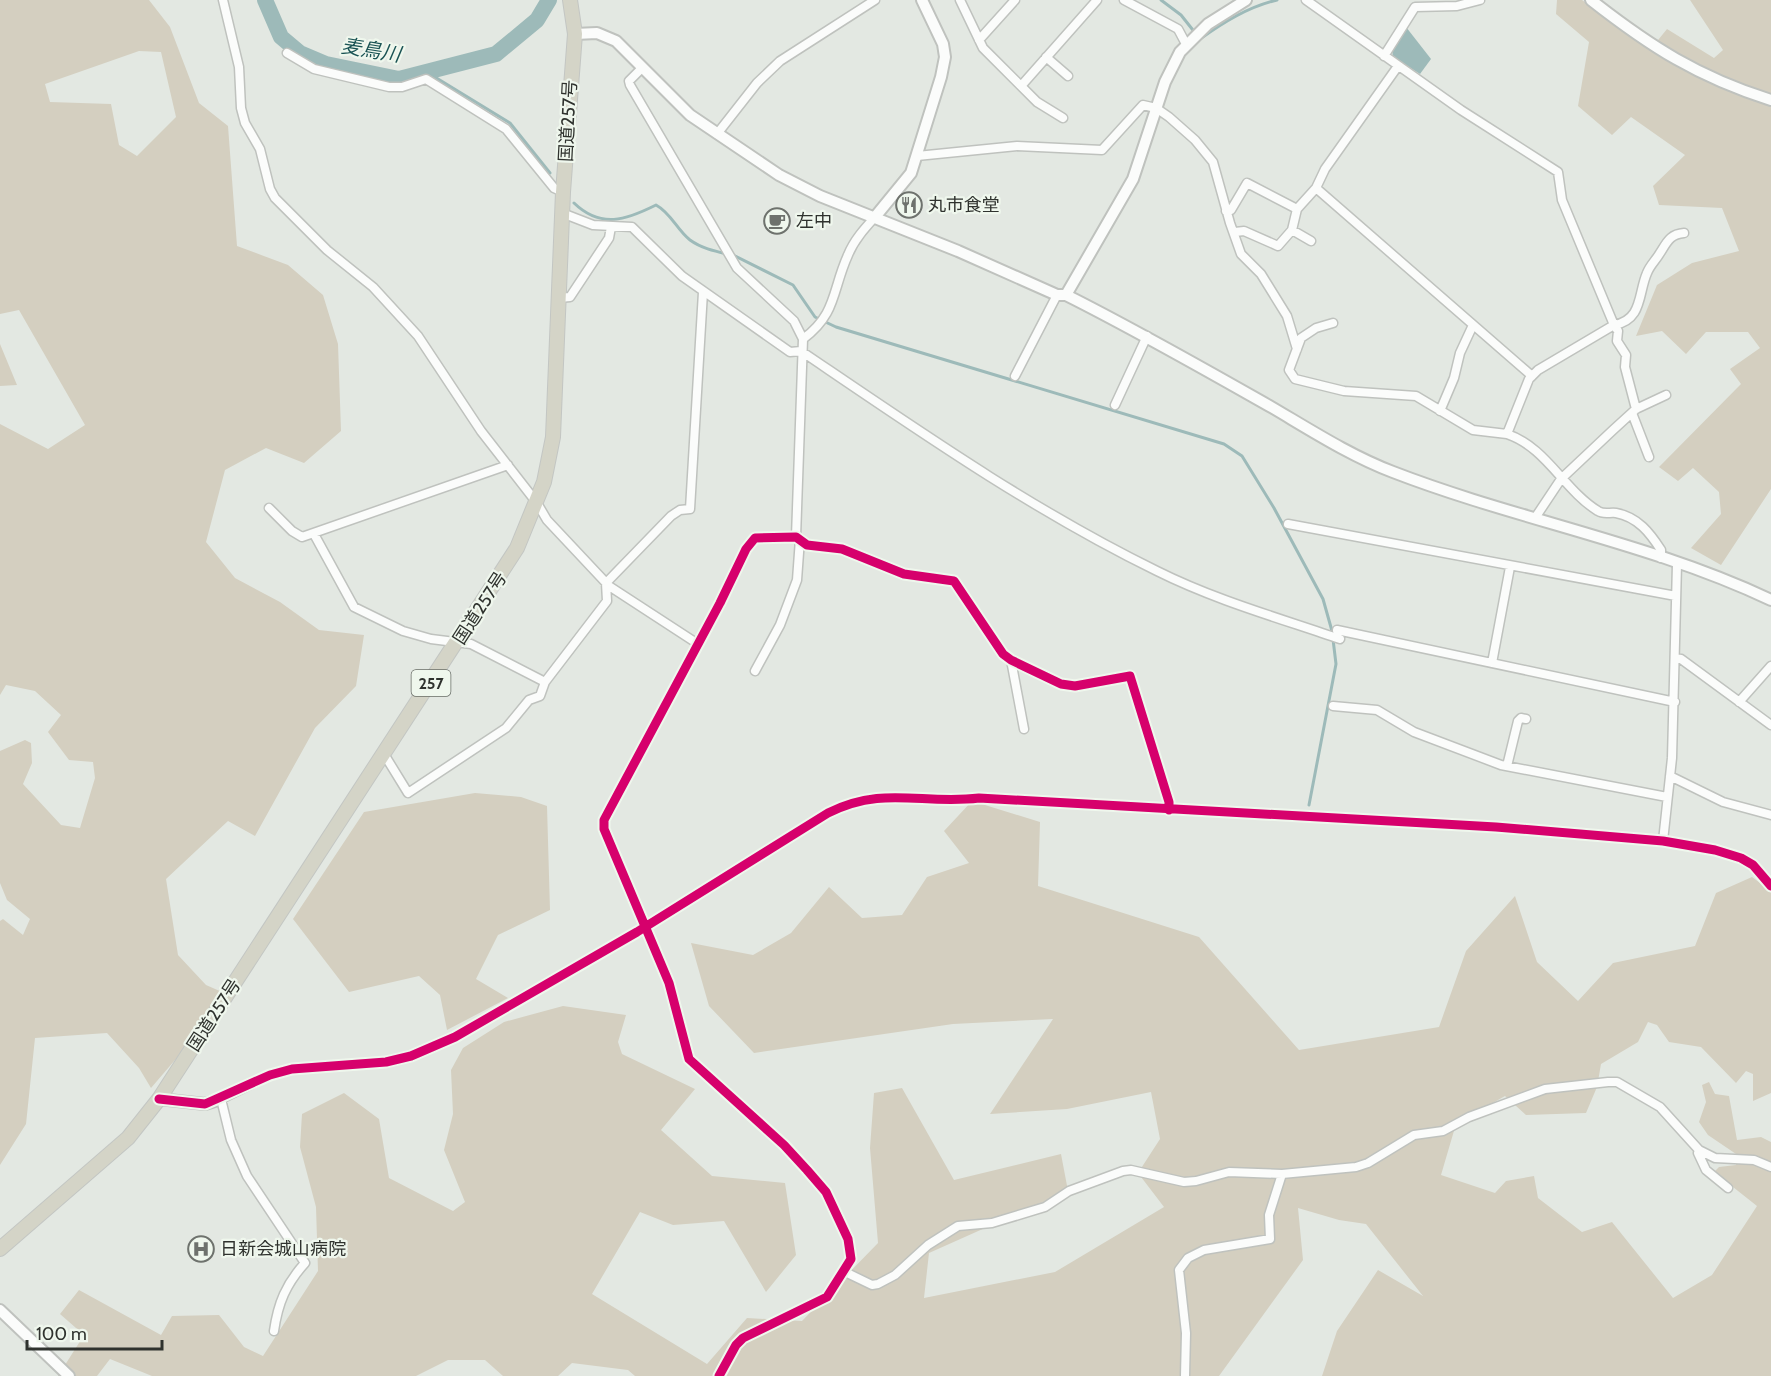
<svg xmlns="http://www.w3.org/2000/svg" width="1771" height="1376" viewBox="0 0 1771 1376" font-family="Cabin,'Noto Sans JP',sans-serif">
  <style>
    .green { fill: #d4cfc0; fill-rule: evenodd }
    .water { fill: #9dbab9 }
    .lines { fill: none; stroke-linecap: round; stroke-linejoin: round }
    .stream { stroke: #9dbab9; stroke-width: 3 }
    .river { stroke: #9dbab9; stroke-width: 16 }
    .minor-casing { stroke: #bfc2be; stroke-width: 11 }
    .tertiary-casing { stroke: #bfc2be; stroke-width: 14 }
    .trunk-casing { stroke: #c3c6c3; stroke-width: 16 }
    .minor { stroke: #fbfcfb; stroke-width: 8 }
    .tertiary { stroke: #fbfcfb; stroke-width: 10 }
    .trunk { stroke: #d4d4c7; stroke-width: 14 }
    .cycleway-casing { stroke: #eff7ed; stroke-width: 13 }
    .cycleway { stroke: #d6006c; stroke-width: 9 }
    .labels { text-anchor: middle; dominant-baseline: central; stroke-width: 4.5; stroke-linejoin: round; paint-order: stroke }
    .shield { fill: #eff7ed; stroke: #696d67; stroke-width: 1.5 }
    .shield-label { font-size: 16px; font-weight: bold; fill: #2f322e }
    .street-label { font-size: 18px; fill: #2f322e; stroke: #eff7ed }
    .poi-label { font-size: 18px; fill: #2f322e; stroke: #eff7ed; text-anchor: start }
    .water-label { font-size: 20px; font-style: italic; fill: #1a5354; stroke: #eff7ed }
  </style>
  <rect width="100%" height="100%" fill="#e3e8e2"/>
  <!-- green -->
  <path class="green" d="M0,0H149L170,27L199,103L228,126L237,246L288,265L323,295L338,344L341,431L304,463L266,448L225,470L206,542L235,578L280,602L319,630L364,635L356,686L315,728L255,836L228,821L166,879L178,955L206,985L222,992L187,1046L151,1088L139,1068L107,1033L35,1038L26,1124L0,1165V921L3,919L23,935L30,919L7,900L0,883V751L25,740L31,743L32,763L23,784L61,825L80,828L95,778L93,762L69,760L48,732L61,715L35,691L6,685L0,695V424L48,449L85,425L19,310L0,314ZM139,51L161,52L176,117L137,156L119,145L111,104L50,102L45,84Z
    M1557,0H1582L1650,50L1667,29L1714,58L1723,50L1690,0H1771V489L1721,565L1691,548L1721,514L1719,492L1693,468L1678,481L1659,467L1741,384L1730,369L1760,348L1748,332H1706L1686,354L1662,331L1636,336L1657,285L1692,263L1739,251L1722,208L1659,205L1653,186L1685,155L1631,117L1612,135L1578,106L1589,42L1556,14Z
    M0,344L17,385L0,386Z
    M475,793L521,797L547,806L550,910L498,935L476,979L508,998L447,1030L440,995L419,976L349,992L293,919L364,812Z
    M972,801L1040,822L1038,886L1199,937L1299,1050L1439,1027L1466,951L1515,896L1537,962L1578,1001L1613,963L1695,946L1716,893L1752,877L1771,891V1093L1753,1101V1074L1746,1071L1736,1083L1701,1047L1669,1042L1657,1025L1648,1022L1638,1042L1601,1064L1597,1087L1586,1113L1526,1115L1505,1096L1456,1124L1441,1175L1495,1193L1506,1181L1534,1176L1538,1198L1582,1232L1612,1222L1673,1298L1712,1275L1757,1206L1714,1172L1719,1167L1736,1165V1154L1708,1135L1699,1122L1706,1102L1702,1085L1709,1082L1715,1094L1729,1096L1737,1140L1761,1137L1771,1142V1376H1322L1337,1331L1378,1270L1423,1296L1366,1224L1339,1220L1298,1208L1303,1260L1219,1376H635L628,1370L572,1363L558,1376H503L485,1360H448L416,1376H152L110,1359L97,1376H58L84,1335L60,1314L79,1290L161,1335L172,1316L219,1315L244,1347L263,1356L318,1271L316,1207L300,1147L302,1114L344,1093L379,1119L389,1178L453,1211L465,1202L444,1150L453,1114L451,1070L463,1048L504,1022L563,1006L626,1015L618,1042L622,1054L695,1089L661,1130L712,1176L785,1183L796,1255L766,1292L724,1221L673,1225L640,1212L592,1294L707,1364L747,1318L802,1321L878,1243L870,1148L874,1093L902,1088L954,1180L1061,1154L1068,1191L929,1253L924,1298L1055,1272L1164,1207L1138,1173L1160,1139L1151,1092L1067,1109L990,1114L1053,1019L953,1024L754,1053L709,1006L691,943L753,955L791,933L829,887L862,918L902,915L927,877L969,863L944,831Z"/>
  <!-- water -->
  <path class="water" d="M1406,27L1431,59L1420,74L1393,57L1392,50Z"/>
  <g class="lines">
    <!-- stream -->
    <path class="stream" d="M1161,0L1181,15L1200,39C1224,22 1248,7 1277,0
      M425,71L510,123L550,173
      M574,203C601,229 626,220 656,205C671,213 677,230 690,240C701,248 714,251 727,254
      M733,255L793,285L815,317L836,327L1224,444L1242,456L1274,508L1323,599L1332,631L1336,664L1309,805"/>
    <!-- river -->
    <path class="river" d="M265,0L281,37L300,53L326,64L399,79L496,54L537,20L549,0"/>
    <!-- minor casing -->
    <g class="minor-casing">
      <path id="minor" d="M223,0L239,67L241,108L245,123L260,149L270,189L275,198L327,250L373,287L418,336L481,431L537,503L547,520L609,586L698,644
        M960,0L983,48L1037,102L1063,118
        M1124,0L1178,29L1186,44
        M1306,0L1461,110L1558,172L1562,200L1614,325L1538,370L1529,379L1507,434C1546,447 1564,490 1598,511C1604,515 1610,512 1616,513C1638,517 1650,533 1661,550V558
        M979,40L1015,0
        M287,53L314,69L389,87H402L426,79L506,129L554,188L563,192
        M1384,56L1415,7L1457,6L1480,0
        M1046,57L1068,76
        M1398,66L1325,169L1316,188L1532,376
        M641,69L629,81L630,85L737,268L794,321L803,339
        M1021,86L1097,0
        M717,134L757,83L780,61L875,0
        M917,156L1017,146L1102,150L1143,105L1156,108L1169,117L1195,140L1213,162L1230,223L1241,254L1261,274L1287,316L1297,349
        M1226,211L1231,210L1247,183L1297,209
        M562,213L593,225L632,227L682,276L790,352L801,351C916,429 1032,510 1157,571C1215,600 1279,618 1340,639
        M1292,230L1297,209L1316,188
        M1235,232L1244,231L1278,246L1292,230L1311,241
        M559,298L570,297L609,238L611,227
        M1333,323L1316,328L1301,338L1289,370L1295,379L1344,391L1416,396L1473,430L1507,434
        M1015,376L1057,295
        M1115,405L1147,336
        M1636,409L1625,367L1626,355L1617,341L1618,331L1614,325C1643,320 1638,293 1647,273C1650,265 1656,260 1660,253C1667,242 1670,234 1684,233
        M1440,411L1454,378L1460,353L1473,325
        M1632,413L1649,457
        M269,508L292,531L302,537L508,465
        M1535,518L1561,479L1613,430L1636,409L1666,395
        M1288,524L1676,596
        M314,534L354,607L403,631L431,639L471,644L545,682L607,601L606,583L671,516L680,510L690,509L703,292
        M796,537L803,339C837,314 832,290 848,255C854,240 865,228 875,217
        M1337,630L1675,702
        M1675,658L1681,659L1771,725
        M1011,660L1024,729
        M1492,663L1510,567
        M755,671L780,625L797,580L800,539
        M1739,702L1771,666
        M1333,706L1377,710L1414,732L1501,765L1667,797
        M384,754L408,793L506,728L529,700L540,696L545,682
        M1507,766L1518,721L1521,718L1526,719
        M1670,776L1723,802L1771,815
        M1663,841L1672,758L1677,564
        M1699,1150L1698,1153L1706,1170L1728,1188
        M845,1272L872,1285L878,1284L895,1275L928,1245L958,1226L992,1223L1045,1207L1069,1191L1123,1171L1131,1170L1184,1182L1196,1181L1229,1172L1282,1174L1356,1167L1368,1163L1414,1135L1443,1131L1469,1117L1545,1089L1608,1082H1617L1660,1107L1699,1150L1715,1158L1754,1160L1771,1167
        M274,1331C278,1303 286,1284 305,1263L247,1176L231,1140L221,1099L270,1075L292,1069L386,1062L411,1056L455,1037L637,932L828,813C883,785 922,805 979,798L1496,827L1663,841L1715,850L1741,858L1753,865L1771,886
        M719,1376L736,1345L743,1338L827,1297L851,1259L848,1239L826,1192L807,1170L784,1145L689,1059L669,983L604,829V820L720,603L746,549L755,538L796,537L807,545L842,549L904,574L954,581L1003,654L1011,660L1061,684L1075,686L1130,676L1169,802V810
        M1185,1376L1186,1333L1179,1270L1188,1258L1204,1250L1270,1239L1269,1215L1282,1174"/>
    </g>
    <!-- tertiary casing -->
    <g class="tertiary-casing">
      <path id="tertiary" d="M1591,0C1651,47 1698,77 1771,100
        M575,34L597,33L616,41L690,115L779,175L820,196L958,251L1057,295H1066C1136,330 1204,369 1273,408C1312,431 1351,456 1393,472C1517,520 1651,543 1771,600
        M875,217L911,173L941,77L945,57L943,44L922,0
        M1066,295L1133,179L1165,82L1180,52L1208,24L1246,0
        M159,1099L205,1104L221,1099
        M0,1310L69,1376"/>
    </g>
    <!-- trunk casing -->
    <g class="trunk-casing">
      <path id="trunk" d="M0,1249L128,1138L159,1099L517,548L544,482L553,437L563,192L575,34L570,0"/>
    </g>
    <!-- minor -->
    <use href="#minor" class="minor"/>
    <!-- tertiary -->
    <use href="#tertiary" class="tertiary"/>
    <!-- trunk -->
    <use href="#trunk" class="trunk"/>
    <!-- cycleway casing -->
    <g class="cycleway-casing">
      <path id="cycleway" d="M159,1099L205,1104L270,1075L292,1069L386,1062L411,1056L455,1037L637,932L828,813C883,785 922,805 979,798L1496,827L1663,841L1715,850L1741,858L1753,865L1771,886
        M719,1376L736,1345L743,1338L827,1297L851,1259L848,1239L826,1192L807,1170L784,1145L689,1059L669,983L604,829V820L720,603L746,549L755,538L796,537L807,545L842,549L904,574L954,581L1003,654L1011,660L1061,684L1075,686L1130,676L1169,802V810"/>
    </g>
    <!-- cycleway -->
    <use href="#cycleway" class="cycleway"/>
  </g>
  <!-- icons -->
  <defs>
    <g id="restaurant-ring" transform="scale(1.35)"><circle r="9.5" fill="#eff7ed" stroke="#6e726d" stroke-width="1.5"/><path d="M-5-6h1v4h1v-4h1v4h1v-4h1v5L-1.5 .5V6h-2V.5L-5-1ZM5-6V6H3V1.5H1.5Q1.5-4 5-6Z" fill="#6e726d"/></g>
    <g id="cafe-ring" transform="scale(1.35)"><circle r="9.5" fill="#eff7ed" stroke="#6e726d" stroke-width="1.5"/><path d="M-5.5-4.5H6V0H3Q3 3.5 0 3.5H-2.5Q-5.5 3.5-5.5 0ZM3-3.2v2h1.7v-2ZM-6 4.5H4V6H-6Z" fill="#6e726d"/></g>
    <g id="hospital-ring" transform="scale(1.35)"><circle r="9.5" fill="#eff7ed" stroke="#6e726d" stroke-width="1.5"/><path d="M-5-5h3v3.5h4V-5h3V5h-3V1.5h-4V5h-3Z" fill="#6e726d"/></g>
  </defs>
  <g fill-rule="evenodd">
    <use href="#restaurant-ring" x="909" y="205"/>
    <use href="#cafe-ring" x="777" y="221"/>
    <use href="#hospital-ring" x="201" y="1249"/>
  </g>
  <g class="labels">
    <!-- shield labels -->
    <rect class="shield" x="411.5" y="670" width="39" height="26" rx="4.5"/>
    <g class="shield-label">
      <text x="431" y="683">257</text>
    </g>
    <!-- street labels -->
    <g class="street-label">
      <text transform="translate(568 121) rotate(-87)">国道257号</text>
      <text transform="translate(480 608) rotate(-57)">国道257号</text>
      <text transform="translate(214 1015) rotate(-57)">国道257号</text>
    </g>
    <!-- poi labels -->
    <g class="poi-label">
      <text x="928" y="205">丸市食堂</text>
      <text x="796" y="221">左中</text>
      <text x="220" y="1249">日新会城山病院</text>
    </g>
    <!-- water labels -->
    <g class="water-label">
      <text transform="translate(371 50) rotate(9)">麦鳥川</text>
    </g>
  </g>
  <!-- scale -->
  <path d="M27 1340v9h135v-9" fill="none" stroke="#2f322e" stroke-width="3"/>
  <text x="36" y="1340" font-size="18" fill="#2f322e" stroke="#eff7ed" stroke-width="4.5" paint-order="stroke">100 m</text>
</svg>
